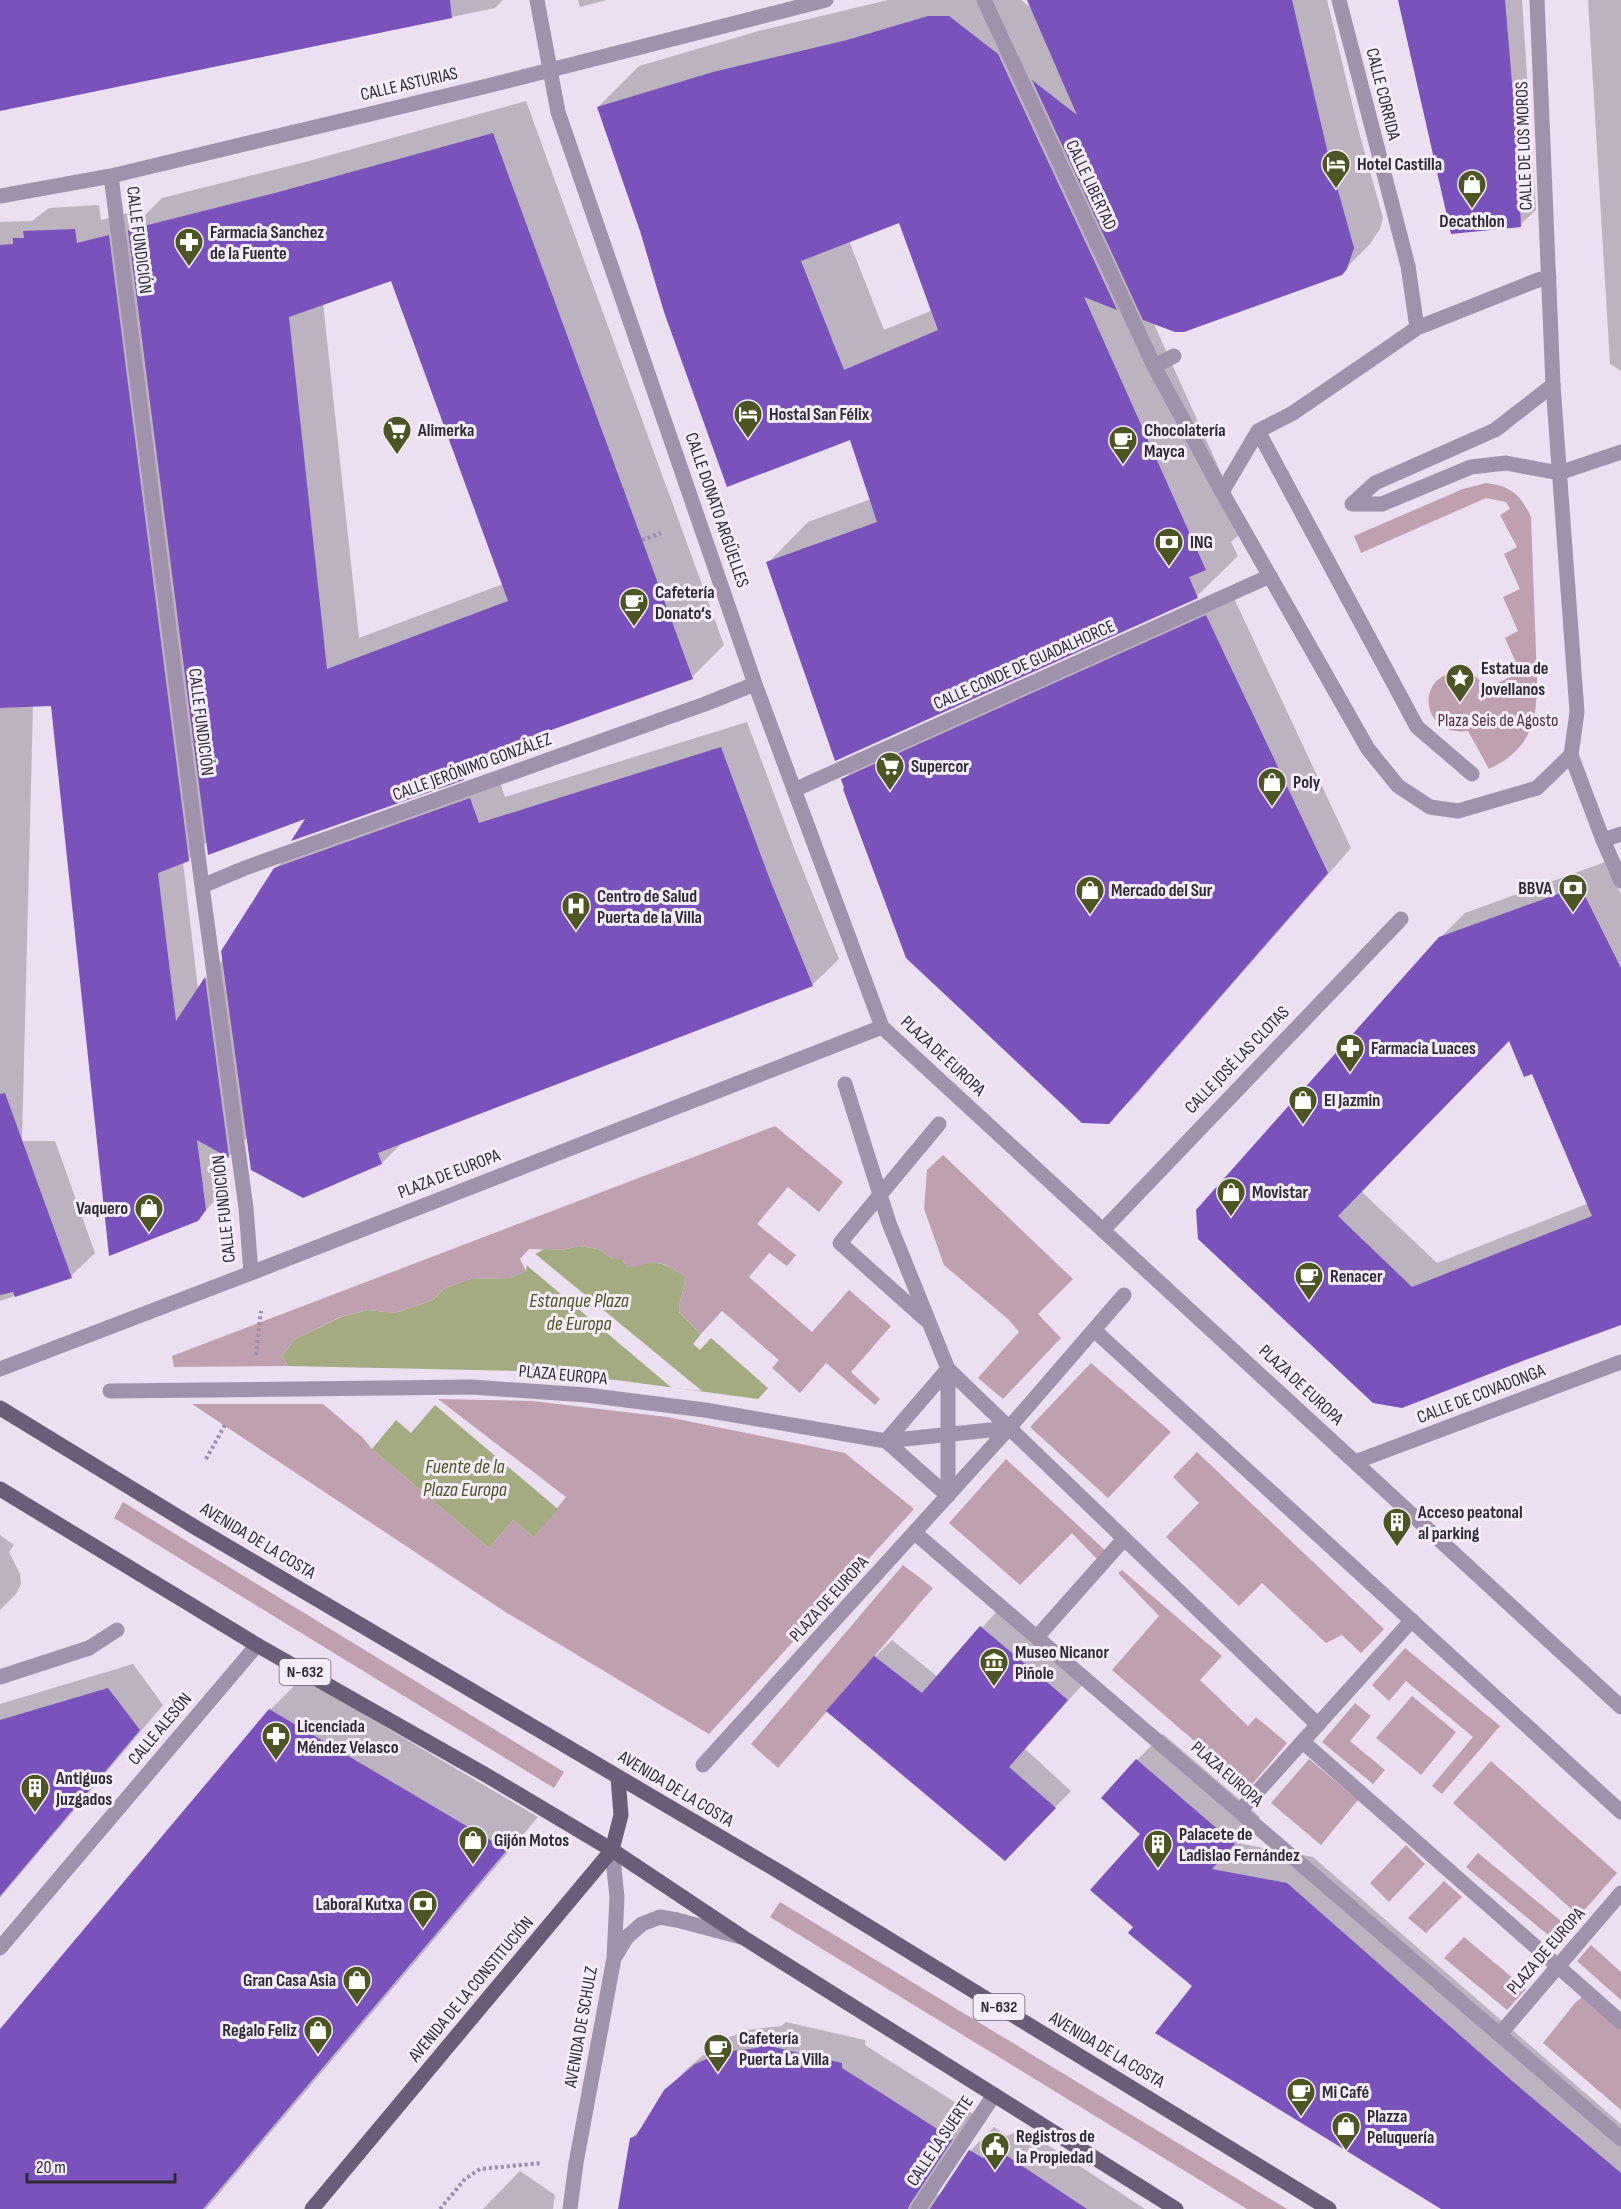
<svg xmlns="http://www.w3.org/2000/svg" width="1621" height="2209" viewBox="0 0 1621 2209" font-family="'Sofia Sans Condensed',sans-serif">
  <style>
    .green { fill: #bfa0b1 }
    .water { fill: #a4ab81 }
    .pier { fill: #ebdff1 }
    .shadow { fill: #0003; fill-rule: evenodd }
    .building { fill: #7953bb; fill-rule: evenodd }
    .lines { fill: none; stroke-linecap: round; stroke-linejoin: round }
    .path { stroke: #9d8daa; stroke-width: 4; stroke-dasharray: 3 3; stroke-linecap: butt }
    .service { stroke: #a092ab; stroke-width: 15 }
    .pedestrian { stroke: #a092ab; stroke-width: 15 }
    .minor { stroke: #a092ab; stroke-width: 15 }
    .tertiary { stroke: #a092ab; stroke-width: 15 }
    .primary { stroke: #695d77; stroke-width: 15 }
    .labels { text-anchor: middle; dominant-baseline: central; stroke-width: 6; stroke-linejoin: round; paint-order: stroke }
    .shield { fill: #f4ecf9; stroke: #6b6471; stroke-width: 1.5 }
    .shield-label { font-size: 16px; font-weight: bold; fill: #302a37 }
    .street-label { font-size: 18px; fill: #302a37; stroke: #f4ecf9 }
    .poi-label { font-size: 18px; font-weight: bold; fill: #302a37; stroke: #f4ecf9; text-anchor: start }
    .park-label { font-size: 18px; fill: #533042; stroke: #f4ecf9 }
    .water-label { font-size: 20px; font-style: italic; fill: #4c5523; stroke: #f4ecf9 }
  </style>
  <rect width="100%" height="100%" fill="#ebdff1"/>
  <!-- green -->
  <path class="green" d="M1486,483C1511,486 1520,494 1531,517L1537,680C1537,724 1530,749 1489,769L1468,731C1418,737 1416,672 1460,672C1472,672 1481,679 1486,689L1520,672L1505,638L1518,631L1503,597L1520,589L1504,554L1517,547L1500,515L1510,509L1506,502L1486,498L1361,553L1354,536L1463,489Z
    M775,1126L843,1182L819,1212L788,1187L757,1224L796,1255L787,1266L769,1253L749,1277L812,1332L849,1290L891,1326L851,1372L880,1399L875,1405L826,1363L800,1393L772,1368L779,1360L722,1311L701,1334L679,1312C679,1299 685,1290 685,1278C677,1271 666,1262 655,1263C643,1264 642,1271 626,1266L622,1259H613L598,1249L579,1246L562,1250L529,1249L520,1259L526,1271L510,1278L471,1279L445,1288L433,1300L395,1313L368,1310L340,1317L295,1339L282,1356L288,1366L174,1367L172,1356Z
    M943,1155L1073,1279L1038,1314L1061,1338L1003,1399L978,1378L1019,1332L1009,1320L944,1265L924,1209L927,1170Z
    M1091,1363L1171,1432L1108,1498L1030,1427Z
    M438,1399L532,1401L667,1417L845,1453L914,1509L709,1734L507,1613L192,1404H323L362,1437L372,1449L489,1548L513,1520L534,1537L566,1497Z
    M1197,1452L1384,1629L1361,1653L1342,1635L1326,1643L1262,1583L1239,1606L1166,1537L1199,1503L1173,1477Z
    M1006,1459L1106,1551L1097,1559L1072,1533L1020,1585L949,1523Z
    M123,1502L564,1772L554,1788L114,1518Z
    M903,1565L933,1588L778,1768L751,1744Z
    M1122,1570L1222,1656L1200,1680L1248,1726L1256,1717L1287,1743L1249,1788L1112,1670L1159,1616L1118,1573Z
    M1405,1648L1500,1726L1442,1794L1432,1786L1473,1737L1406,1681L1389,1701L1372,1685Z
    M1412,1696L1456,1732L1421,1775L1376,1738Z
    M1355,1703L1371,1716L1350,1741L1385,1770L1373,1784L1322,1742Z
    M1309,1759L1358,1800L1321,1845L1271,1803Z
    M1491,1761L1617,1873L1579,1916L1453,1803Z
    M1406,1845L1425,1864L1389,1902L1370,1883Z
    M1478,1853L1566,1925L1553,1939L1466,1867Z
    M1444,1881L1462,1897L1426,1933L1408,1918Z
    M780,1902L1287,2209H1247L770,1917Z
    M1464,1937L1526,1989L1507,2010L1444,1958Z
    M1591,1945L1621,1972V2000L1577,1961Z
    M1582,1997L1621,2030V2110L1543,2043L1575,2003Z"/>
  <!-- water -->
  <path class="water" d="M579,1246L598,1249L613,1259H622L626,1266C636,1269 644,1262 655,1263C665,1263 677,1271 685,1277C685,1290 679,1299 679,1312L701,1334L693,1344L700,1350L711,1338L768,1388L758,1399L616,1380L519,1371L288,1366L282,1356L295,1339L341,1317L368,1310L395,1313L433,1300L445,1288L471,1279L510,1278L526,1271L528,1258L544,1249L562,1250Z
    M435,1405L558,1509L534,1537L513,1520L489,1548L372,1449L396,1420L411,1433Z"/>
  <!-- pier -->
  <path class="pier" d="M533,1252L702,1391L672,1388L524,1263L526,1256Z"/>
  <!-- shadow -->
  <path class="shadow" d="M0,0H503L495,8L0,110Z
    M578,0H607L580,7Z
    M888,0H1021L1030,7L1037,0H1327L1358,128L1383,218L1380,229L1370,244L1341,273L1153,322L1246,528L1231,542L1238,556L1197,596L768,563L808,522L871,499L851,439L641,231L598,107L639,66L755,32ZM900,221L933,310L884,330L849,241Z
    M1400,0H1522L1536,210L1520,225Z
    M1588,0H1621V371L1610,364Z
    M526,101L724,645L692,677L492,750L463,778L208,841L188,860L183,862L198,989L206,978L223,960L275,869L302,842L497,773L505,797L747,722L796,853L839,959L812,985L403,1142L382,1163L248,1137L229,1156L225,1154L229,1185L197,1220L52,704L33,705L22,1141H55L95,1253L71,1276L0,1301V222L32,221L49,208L99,205L101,220L132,212L134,226L162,198L309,161ZM392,279L503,584L359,638L323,303Z
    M1231,592L1351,848L1133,1098L1108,1122L843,780L867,756Z
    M1605,862L1621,894V1324L1524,1358L1200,1239L1440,938L1465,913ZM1510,1039L1533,1072L1589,1203L1437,1263L1361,1191Z
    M0,1535L14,1545L9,1552L20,1574L21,1584L16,1594L0,1610Z
    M998,1610L1084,1683L1025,1749L1071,1791L1021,1842L875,1657L892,1640L938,1677Z
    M133,1664L163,1705L0,1898V1704Z
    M302,1678L538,1817L206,2209H0V2031L270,1710Z
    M1163,1734L1260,1817L1237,1843L1313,1857L1621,2124V2209H1445L1194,1986L1135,1927L1142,1834L1137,1760Z
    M786,2022L865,2040V2045L975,2115L937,2195H941L970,2151L994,2127L1007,2136L1016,2132L1031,2134L1145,2209H619L631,2139L642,2127L665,2091L689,2067L720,2041L747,2030L781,2026Z
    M520,2171L555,2195L553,2209H483Z"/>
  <!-- building -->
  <path class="building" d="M0,0H450L452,18L0,111Z
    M1027,0H1292L1329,158L1354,248L1347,269L1342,275L1184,332H1175L1143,320L1032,80L1077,115Z
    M1398,0H1505L1517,141L1521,227L1451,234Z
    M928,16H949L998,54L1117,310L1084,297L1206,570L1189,577L1198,598L835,761L766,562L877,522L850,440L727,487L664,312L640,231L597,107L713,72L847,40ZM899,223L938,330L844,370L801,261Z
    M493,133L693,679L459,763L464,780L291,841L305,819L208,855L128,230L275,193ZM391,281L508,601L327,669L289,317Z
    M75,229L77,243L109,235L189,861L158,873L176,1021L205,977L229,1158L197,1140L206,1210L198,1221L109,1256L51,706L0,708V245L13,244V238H24L23,231Z
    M1206,615L1328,873L1109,1124L1082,1123L906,958L843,789L844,788L841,779Z
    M721,747L770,880L813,986L378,1153L382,1164L303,1198L251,1170L221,951L274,868L470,798L479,823Z
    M1580,886L1621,968V1325L1525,1360L1402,1408L1373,1403L1198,1239L1196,1210L1439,937ZM1509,1041L1524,1077L1532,1074L1592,1216L1412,1287L1338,1216Z
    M5,1093L72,1278L15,1297L13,1292L0,1295V1094Z
    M980,1626L1068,1700L1009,1767L1056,1808L1005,1861L826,1711L874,1656L922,1693Z
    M108,1688L140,1730L0,1896V1720Z
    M269,1709L507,1850L203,2209H0V2029Z
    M1136,1759L1235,1844L1212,1869L1287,1883L1511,2080L1621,2173V2209H1441L1155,2033L1192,1986L1128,1933L1133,1927L1090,1890L1140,1834L1101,1798Z
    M761,2044L842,2063V2068L953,2139L910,2204L908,2209H618L630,2138L636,2136L664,2090L695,2064L723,2052L758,2048Z
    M969,2150L983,2158L992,2155L1007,2156L1087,2209H930Z"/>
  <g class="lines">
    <!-- path -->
    <path class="path" d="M642,540L661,533
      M256,1355L261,1311
      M206,1459L225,1425
      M440,2209L465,2179L480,2169L542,2163"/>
    <!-- service -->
    <path class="service" d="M1553,385L1495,430L1375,483L1352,504H1382L1471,467L1506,463L1559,473"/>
    <!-- pedestrian -->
    <path class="pedestrian" d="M1339,0L1408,266L1417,328L1538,280L1549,278
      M1417,328L1293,413L1258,431L1417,727L1472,774
      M1154,366L1174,356
      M1222,492L1258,431
      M794,790L1270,576
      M1603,840L1621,834
      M845,1084L889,1223L948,1369L1318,1725
      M1103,1230L1401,919
      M926,1320L840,1243L939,1124
      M1094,1330L1621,1812
      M948,1369L886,1441L948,1496
      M948,1369V1496
      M110,1391L472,1387L586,1395L705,1410L886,1441L1009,1428
      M915,1533L1621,2139
      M1037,1637L1124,1539
      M89,1648L117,1630
      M1303,1742L1621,2022
      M703,1765L1009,1428L1124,1295
      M1240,1811L1412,1620
      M1500,2034L1621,1893"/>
    <!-- minor -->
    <path class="minor" d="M537,0L558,112L755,684L882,1027L1621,1707
      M984,0L1154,366L1222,492L1368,749L1398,786L1430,807L1458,811L1537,788L1571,755L1577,712L1553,385L1537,0
      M111,176L202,886L246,1208L251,1273
      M0,196L111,176L483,87L826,0
      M1559,473L1621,452
      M1571,755L1603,840L1621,881
      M202,886L245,868L705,704L755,684
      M0,1369L251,1273L882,1027
      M1355,1462L1621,1362
      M0,1677L89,1648
      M0,1948L257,1645
      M918,2209L994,2095"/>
    <!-- tertiary -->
    <path class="tertiary" d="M616,1955L627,1937L642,1924L660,1917L677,1920L741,1937
      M570,2209L576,2163L614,1958L617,1897L612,1850"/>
    <!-- primary -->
    <path class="primary" d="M0,1408L193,1526L783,1874L1329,2209
      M0,1489L257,1645L486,1775L612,1850L744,1938L1176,2209
      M312,2209L612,1850L621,1815L618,1778"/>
  </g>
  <!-- icons -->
  <defs>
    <g id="hotel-pin" transform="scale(1.5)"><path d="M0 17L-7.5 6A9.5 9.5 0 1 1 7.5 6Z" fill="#4c5523" stroke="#f4ecf9"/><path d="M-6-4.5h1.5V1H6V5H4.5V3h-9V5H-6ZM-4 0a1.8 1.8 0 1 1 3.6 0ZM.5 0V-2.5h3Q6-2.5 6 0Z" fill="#fff"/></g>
    <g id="shop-pin" transform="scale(1.5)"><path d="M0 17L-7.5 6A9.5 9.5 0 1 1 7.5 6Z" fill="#4c5523" stroke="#f4ecf9"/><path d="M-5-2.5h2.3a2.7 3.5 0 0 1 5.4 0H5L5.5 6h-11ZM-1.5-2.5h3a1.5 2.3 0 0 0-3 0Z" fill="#fff"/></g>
    <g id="pharmacy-pin" transform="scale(1.5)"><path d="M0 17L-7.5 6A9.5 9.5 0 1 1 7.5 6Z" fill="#4c5523" stroke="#f4ecf9"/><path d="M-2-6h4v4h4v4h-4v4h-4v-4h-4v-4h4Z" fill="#fff"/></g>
    <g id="supermarket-pin" transform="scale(1.5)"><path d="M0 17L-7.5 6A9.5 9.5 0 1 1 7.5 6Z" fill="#4c5523" stroke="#f4ecf9"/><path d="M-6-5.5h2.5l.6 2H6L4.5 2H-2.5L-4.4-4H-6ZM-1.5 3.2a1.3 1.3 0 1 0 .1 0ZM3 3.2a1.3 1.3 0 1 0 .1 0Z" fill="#fff"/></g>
    <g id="cafe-pin" transform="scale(1.5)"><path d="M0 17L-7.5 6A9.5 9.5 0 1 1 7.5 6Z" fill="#4c5523" stroke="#f4ecf9"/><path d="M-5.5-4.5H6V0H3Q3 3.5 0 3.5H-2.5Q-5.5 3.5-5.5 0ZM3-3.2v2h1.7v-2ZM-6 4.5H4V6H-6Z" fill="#fff"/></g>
    <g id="bank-pin" transform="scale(1.5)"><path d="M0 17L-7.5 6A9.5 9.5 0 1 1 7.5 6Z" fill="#4c5523" stroke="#f4ecf9"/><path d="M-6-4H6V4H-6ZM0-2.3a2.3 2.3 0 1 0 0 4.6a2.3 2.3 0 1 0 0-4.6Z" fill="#fff"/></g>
    <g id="sight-pin" transform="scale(1.5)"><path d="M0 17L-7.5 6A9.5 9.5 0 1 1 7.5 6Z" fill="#4c5523" stroke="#f4ecf9"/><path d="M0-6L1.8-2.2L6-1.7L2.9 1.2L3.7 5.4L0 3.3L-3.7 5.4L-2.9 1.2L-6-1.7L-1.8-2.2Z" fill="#fff"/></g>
    <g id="hospital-pin" transform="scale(1.5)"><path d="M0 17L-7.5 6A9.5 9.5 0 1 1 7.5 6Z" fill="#4c5523" stroke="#f4ecf9"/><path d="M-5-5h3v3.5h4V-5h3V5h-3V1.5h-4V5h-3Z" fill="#fff"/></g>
    <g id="building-pin" transform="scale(1.5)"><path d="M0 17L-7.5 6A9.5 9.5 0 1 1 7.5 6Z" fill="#4c5523" stroke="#f4ecf9"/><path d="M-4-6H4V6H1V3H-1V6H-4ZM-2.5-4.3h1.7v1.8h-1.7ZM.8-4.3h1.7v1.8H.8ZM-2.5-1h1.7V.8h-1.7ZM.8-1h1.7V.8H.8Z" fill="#fff"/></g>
    <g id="museum-pin" transform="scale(1.5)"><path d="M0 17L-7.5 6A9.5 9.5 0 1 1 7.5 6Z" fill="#4c5523" stroke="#f4ecf9"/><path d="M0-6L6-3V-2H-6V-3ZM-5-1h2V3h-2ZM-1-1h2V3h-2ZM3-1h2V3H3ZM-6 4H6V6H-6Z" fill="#fff"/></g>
    <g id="civic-pin" transform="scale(1.5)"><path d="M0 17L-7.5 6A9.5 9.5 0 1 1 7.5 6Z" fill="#4c5523" stroke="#f4ecf9"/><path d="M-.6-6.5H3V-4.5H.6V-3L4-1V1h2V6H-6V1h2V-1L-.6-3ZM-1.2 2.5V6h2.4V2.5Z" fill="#fff"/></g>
  </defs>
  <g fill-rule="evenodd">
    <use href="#hotel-pin" x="1336" y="164"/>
    <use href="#shop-pin" x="1472" y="184"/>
    <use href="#pharmacy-pin" x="189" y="242"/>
    <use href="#hotel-pin" x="748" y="414"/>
    <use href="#supermarket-pin" x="397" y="430"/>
    <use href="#cafe-pin" x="1123" y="440"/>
    <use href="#bank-pin" x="1169" y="542"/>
    <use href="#cafe-pin" x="634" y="602"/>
    <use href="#sight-pin" x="1460" y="678"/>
    <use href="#supermarket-pin" x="890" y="766"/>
    <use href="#shop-pin" x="1272" y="782"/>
    <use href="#bank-pin" x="1573" y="888"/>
    <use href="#shop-pin" x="1090" y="890"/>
    <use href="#hospital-pin" x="576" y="906"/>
    <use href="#pharmacy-pin" x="1350" y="1048"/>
    <use href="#shop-pin" x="1303" y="1100"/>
    <use href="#shop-pin" x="1231" y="1192"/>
    <use href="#shop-pin" x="149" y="1208"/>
    <use href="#cafe-pin" x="1309" y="1276"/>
    <use href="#building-pin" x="1397" y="1522"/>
    <use href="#museum-pin" x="994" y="1662"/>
    <use href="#pharmacy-pin" x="276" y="1736"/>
    <use href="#building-pin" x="35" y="1788"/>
    <use href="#shop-pin" x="473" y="1840"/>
    <use href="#building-pin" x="1158" y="1844"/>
    <use href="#bank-pin" x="423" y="1904"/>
    <use href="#shop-pin" x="357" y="1980"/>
    <use href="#shop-pin" x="318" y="2030"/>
    <use href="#cafe-pin" x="718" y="2048"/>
    <use href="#cafe-pin" x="1301" y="2092"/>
    <use href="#shop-pin" x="1346" y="2126"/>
    <use href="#civic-pin" x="995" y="2146"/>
  </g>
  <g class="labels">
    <!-- shield labels -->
    <g class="shield">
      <rect x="279.5" y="1659" width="51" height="26" rx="4.5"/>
      <rect x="973.5" y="1994" width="51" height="26" rx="4.5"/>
    </g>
    <g class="shield-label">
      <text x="305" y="1672">N-632</text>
      <text x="999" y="2007">N-632</text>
    </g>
    <!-- street labels -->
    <g class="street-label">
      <text transform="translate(409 84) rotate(-13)">CALLE ASTURIAS</text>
      <text transform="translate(1383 94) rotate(76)">CALLE CORRIDA</text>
      <text transform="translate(1524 146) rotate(-92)">CALLE DE LOS MOROS</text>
      <text transform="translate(1091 185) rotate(65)">CALLE LIBERTAD</text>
      <text transform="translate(139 240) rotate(83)">CALLE FUNDICIÓN</text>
      <text transform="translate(717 510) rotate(71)">CALLE DONATO ARGÜELLES</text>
      <text transform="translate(1024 665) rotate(-24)">CALLE CONDE DE GUADALHORCE</text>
      <text transform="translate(201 722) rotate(83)">CALLE FUNDICIÓN</text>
      <text transform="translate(472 767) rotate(-20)">CALLE JERÓNIMO GONZÁLEZ</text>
      <text transform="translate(943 1056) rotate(43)">PLAZA DE EUROPA</text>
      <text transform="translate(1237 1060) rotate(-46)">CALLE JOSÉ LAS CLOTAS</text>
      <text transform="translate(449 1174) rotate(-21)">PLAZA DE EUROPA</text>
      <text transform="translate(224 1209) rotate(-96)">CALLE FUNDICIÓN</text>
      <text transform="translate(563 1375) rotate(5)">PLAZA EUROPA</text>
      <text transform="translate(1301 1385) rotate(43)">PLAZA DE EUROPA</text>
      <text transform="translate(1481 1394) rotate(-21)">CALLE DE COVADONGA</text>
      <text transform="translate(258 1541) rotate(31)">AVENIDA DE LA COSTA</text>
      <text transform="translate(829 1599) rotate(-48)">PLAZA DE EUROPA</text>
      <text transform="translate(160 1729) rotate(-50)">CALLE ALESÓN</text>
      <text transform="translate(1227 1774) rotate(41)">PLAZA EUROPA</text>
      <text transform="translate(676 1789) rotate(31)">AVENIDA DE LA COSTA</text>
      <text transform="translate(1546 1951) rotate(-49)">PLAZA DE EUROPA</text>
      <text transform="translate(471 1989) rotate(-50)">AVENIDA DE LA CONSTITUCIÓN</text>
      <text transform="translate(581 2027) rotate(-80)">AVENIDA DE SCHULZ</text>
      <text transform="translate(1107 2050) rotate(31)">AVENIDA DE LA COSTA</text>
      <text transform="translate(940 2141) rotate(-56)">CALLE LA SUERTE</text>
    </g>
    <!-- poi labels -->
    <g class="poi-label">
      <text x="1357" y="164">Hotel Castilla</text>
      <text x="1472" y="221" text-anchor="middle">Decathlon</text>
      <text x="210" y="232">Farmacia Sanchez<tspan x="210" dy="21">de la Fuente</tspan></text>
      <text x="769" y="414">Hostal San Félix</text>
      <text x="418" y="430">Alimerka</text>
      <text x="1144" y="430">Chocolatería<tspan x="1144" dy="21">Mayca</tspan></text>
      <text x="1190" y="542">ING</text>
      <text x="655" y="592">Cafetería<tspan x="655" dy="21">Donato‘s</tspan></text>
      <text x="1481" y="668">Estatua de<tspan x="1481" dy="21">Jovellanos</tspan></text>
      <text x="911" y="766">Supercor</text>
      <text x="1293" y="782">Poly</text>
      <text x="1552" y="888" text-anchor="end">BBVA</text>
      <text x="1111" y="890">Mercado del Sur</text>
      <text x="597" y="896">Centro de Salud<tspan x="597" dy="21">Puerta de la Villa</tspan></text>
      <text x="1371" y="1048">Farmacia Luaces</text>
      <text x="1324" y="1100">El Jazmin</text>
      <text x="1252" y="1192">Movistar</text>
      <text x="128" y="1208" text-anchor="end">Vaquero</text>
      <text x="1330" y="1276">Renacer</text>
      <text x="1418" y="1512">Acceso peatonal<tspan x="1418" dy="21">al parking</tspan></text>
      <text x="1015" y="1652">Museo Nicanor<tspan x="1015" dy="21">Piñole</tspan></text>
      <text x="297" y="1726">Licenciada<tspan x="297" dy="21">Méndez Velasco</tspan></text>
      <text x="56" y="1778">Antiguos<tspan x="56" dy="21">Juzgados</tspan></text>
      <text x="1179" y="1834">Palacete de<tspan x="1179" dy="21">Ladislao Fernández</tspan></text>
      <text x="494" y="1840">Gijón Motos</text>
      <text x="402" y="1904" text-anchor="end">Laboral Kutxa</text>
      <text x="336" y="1980" text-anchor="end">Gran Casa Asia</text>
      <text x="297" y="2030" text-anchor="end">Regalo Feliz</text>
      <text x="739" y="2038">Cafetería<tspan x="739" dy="21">Puerta La Villa</tspan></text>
      <text x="1322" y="2092">Mi Café</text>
      <text x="1367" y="2116">Plazza<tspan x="1367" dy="21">Peluquería</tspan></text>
      <text x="1016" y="2136">Registros de<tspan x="1016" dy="21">la Propiedad</tspan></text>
    </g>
    <!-- park labels -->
    <g class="park-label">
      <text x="1498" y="720">Plaza Seis de Agosto</text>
    </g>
    <!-- water labels -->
    <g class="water-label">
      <text x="579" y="1301">Estanque Plaza<tspan x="579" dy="23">de Europa</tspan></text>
      <text x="465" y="1467">Fuente de la<tspan x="465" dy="23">Plaza Europa</tspan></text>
    </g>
  </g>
  <!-- scale -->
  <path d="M27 2173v9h148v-9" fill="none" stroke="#302a37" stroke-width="3"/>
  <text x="36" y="2173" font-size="18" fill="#302a37" stroke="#f4ecf9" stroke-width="4.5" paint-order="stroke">20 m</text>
</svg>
